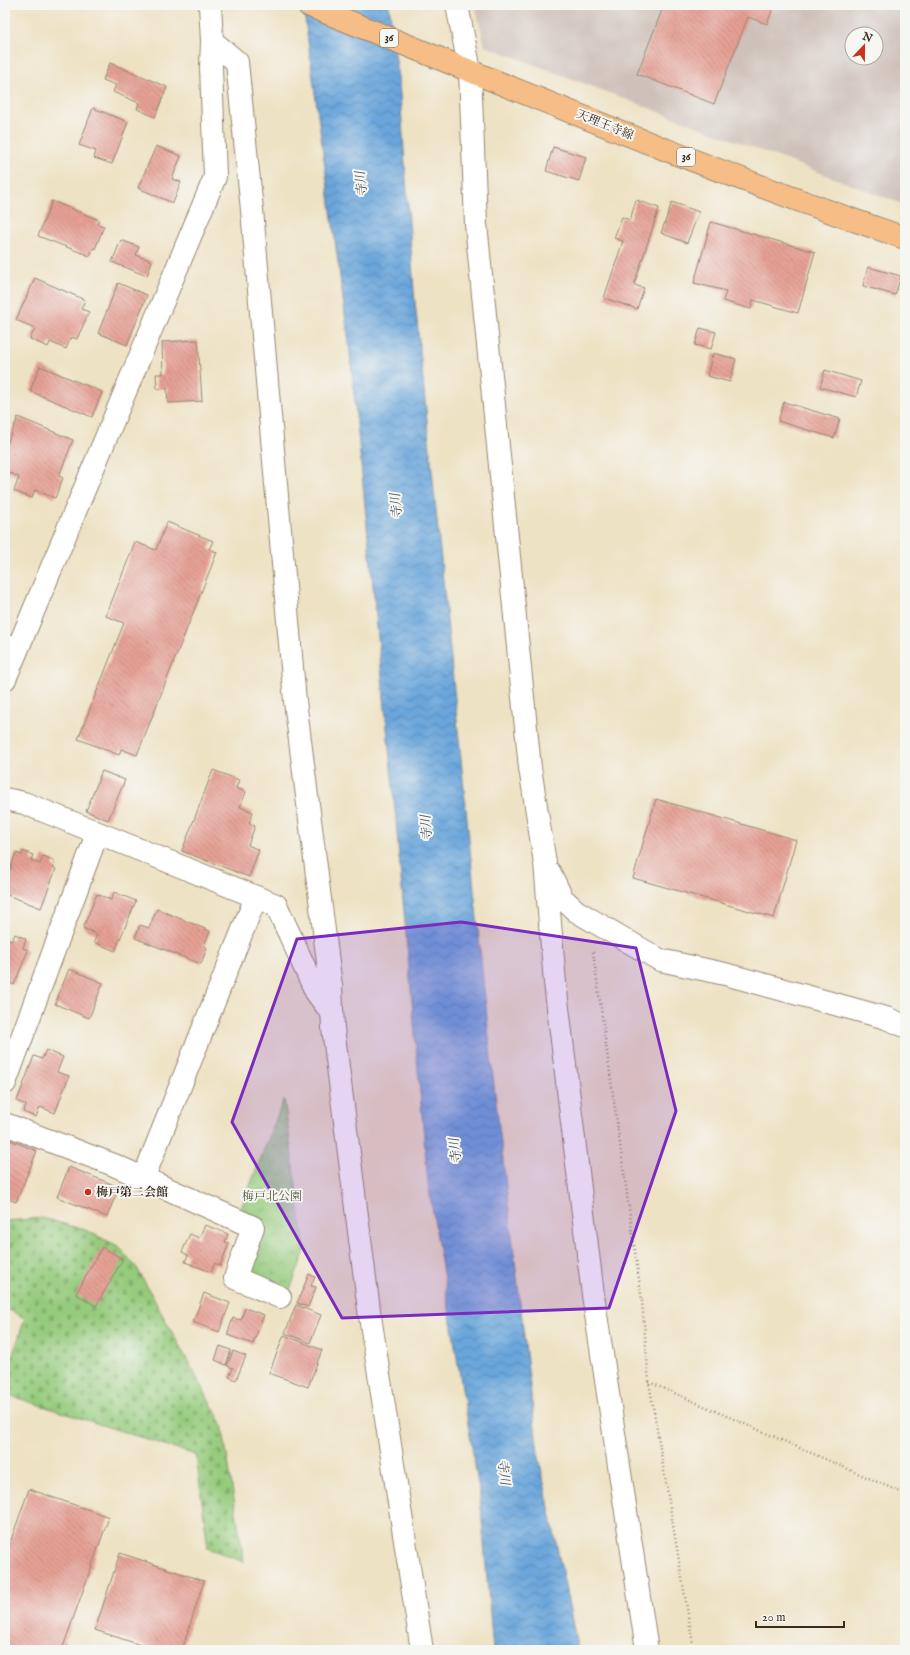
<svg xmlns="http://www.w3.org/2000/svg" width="910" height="1655" viewBox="0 0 910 1655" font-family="'IM FELL English','Noto Serif JP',serif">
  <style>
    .industrial { fill: #cec1ba; fill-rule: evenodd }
    .cemetery { fill: url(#cemetery-stones); stroke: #687a4e }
    .park { fill: url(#park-crowns); stroke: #687a4e }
    .water { fill: url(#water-waves); stroke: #52687c }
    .building { fill: url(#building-back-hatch) }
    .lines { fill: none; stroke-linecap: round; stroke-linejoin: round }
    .minor-casing { stroke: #948671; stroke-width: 24 }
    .major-casing { stroke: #948671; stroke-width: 24 }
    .path { stroke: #948671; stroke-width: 2.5; stroke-dasharray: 1 3; stroke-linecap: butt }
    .minor { stroke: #fff; stroke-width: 22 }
    .major { stroke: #f6be86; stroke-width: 22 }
    .marked { fill: #7b2cbf; fill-opacity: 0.2; stroke: #7b2cbf; stroke-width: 3; stroke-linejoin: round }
    .poi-dot { fill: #c8321e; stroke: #f6f6f2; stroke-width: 1.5 }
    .labels { text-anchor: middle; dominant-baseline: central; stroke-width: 4; stroke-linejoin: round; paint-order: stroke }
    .shield { fill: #f6f6f2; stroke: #73675e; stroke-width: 1 }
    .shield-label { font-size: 11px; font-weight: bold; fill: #3b2a1e }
    .street-label { font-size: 12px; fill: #3b2a1e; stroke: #f6f6f2 }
    .poi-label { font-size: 12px; font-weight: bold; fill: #3b2a1e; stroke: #f6f6f2; text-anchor: start }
    .park-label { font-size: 12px; fill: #565a3a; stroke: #f6f6f2 }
    .water-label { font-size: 13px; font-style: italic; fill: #4b5560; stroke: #f6f6f2 }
  </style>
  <defs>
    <pattern id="cemetery-stones" width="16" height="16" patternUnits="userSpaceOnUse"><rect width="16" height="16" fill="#95cb7d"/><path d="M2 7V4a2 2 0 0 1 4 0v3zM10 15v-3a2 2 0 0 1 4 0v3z" fill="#81ae6c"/></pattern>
    <pattern id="park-crowns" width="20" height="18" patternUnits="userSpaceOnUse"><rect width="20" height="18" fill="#95cb7d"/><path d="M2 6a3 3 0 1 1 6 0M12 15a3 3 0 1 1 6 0" fill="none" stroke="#81ae6c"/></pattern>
    <pattern id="water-waves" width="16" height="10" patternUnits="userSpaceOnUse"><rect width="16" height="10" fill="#6aa6db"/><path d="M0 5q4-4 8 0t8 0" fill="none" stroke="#5887b1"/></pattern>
    <pattern id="building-back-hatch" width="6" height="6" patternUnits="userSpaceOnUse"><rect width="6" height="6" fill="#e6a095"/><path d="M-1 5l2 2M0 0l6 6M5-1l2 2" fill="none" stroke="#bc8379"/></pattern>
  </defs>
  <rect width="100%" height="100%" fill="#f6f6f2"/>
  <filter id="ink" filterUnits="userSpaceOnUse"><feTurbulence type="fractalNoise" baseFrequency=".025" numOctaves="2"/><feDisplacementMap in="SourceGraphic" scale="8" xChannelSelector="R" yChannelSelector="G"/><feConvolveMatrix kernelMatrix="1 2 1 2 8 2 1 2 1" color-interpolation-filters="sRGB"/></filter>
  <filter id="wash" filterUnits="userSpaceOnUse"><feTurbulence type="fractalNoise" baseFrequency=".012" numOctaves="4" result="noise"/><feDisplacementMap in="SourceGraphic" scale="16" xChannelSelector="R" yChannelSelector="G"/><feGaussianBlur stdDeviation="0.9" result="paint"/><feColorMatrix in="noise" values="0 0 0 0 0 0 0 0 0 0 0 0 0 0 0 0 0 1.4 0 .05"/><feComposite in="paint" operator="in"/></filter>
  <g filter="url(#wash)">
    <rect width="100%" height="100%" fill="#eee2c4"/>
    <!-- industrial -->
    <path class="industrial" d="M475,5H905V205L485,46ZM852,34H876V58H852Z"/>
    <!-- cemetery -->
    <path class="cemetery" d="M43,1218L85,1230L118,1246L137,1268L222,1424L244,1562L208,1548L196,1455L5,1394V1379L25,1318L5,1308V1221Z"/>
    <!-- park -->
    <path class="park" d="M284,1099L305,1251L289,1292L256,1277L249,1264L266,1221L240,1211Z"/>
    <!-- water -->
    <path class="water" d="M303,5H389L400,94L414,291L492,1068L538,1453L578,1650H493L480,1496L428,1183L394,799L349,343Z"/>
    <g id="blocks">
      <!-- building -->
      <path class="building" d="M664,5H774L767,24L748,17L714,104L637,74Z
        M110,63L167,87L155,117L137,109L139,103L113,92L116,85L103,80Z
        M93,108L128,122L112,164L94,158L96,151L79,145Z
        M156,146L181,156L172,179L181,182L173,203L138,188Z
        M553,147L586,157L579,181L546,171Z
        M636,200L659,208L634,285L644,288L637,309L604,298L623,241L614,238L622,217L630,220Z
        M52,201L99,220L97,224L104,226L95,249L93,248L90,256L38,236Z
        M672,202L699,212L687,243L661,233Z
        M711,222L815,252L798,313L753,300L751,309L723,301L726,291L694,283Z
        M121,240L139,247L136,255L152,261L147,276L112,262Z
        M868,267L901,276L895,295L863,286Z
        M35,278L85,300L81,309L89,312L77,339L71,337L66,349L50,342L48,347L30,339L35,328L16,320Z
        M118,283L147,295L127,345L98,333Z
        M700,328L716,332L711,349L695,345Z
        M198,340L202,401L168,403L167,388L157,389L156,374H163L162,342Z
        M713,353L736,359L730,382L707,376Z
        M40,366L102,392L92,417L30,391Z
        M825,370L861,381L856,397L820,387Z
        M784,402L840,419L834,438L778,421Z
        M18,417L73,440L59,476L63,478L55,498L35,490L32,498L14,491L19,477L5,471V449Z
        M167,522L213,541L209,549L217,552L137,755L121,749L119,755L78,739L124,623L106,616L135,542L156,550Z
        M213,770L239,780L236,788L246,792L240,807L253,812L249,823L255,826L248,845L259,850L249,877L182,851Z
        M102,771L125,780L108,820L86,811Z
        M656,799L796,840L774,918L633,878Z
        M23,851L33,855L31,860L40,864L43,856L55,861L53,867L56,869L41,908L5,894V882L16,853L22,855Z
        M114,892L136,901L115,951L94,942L97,934L83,928L97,894L111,900Z
        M157,909L210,931L204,946L207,948L201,964L135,938L140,925L149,928Z
        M15,934L26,939L23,948L28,950L14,985L5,981V938L12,941Z
        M69,969L103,983L89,1018L55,1004Z
        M46,1050L63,1057L57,1072L69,1076L55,1113L40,1107L36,1117L23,1112L26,1105L17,1101L34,1056L42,1059Z
        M5,1138L37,1151L16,1202L5,1198Z
        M69,1167L119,1187L107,1217L57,1197Z
        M205,1225L228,1234L225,1242L229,1243L220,1266L215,1263L211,1272L185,1262L188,1255L182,1252L190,1234L199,1238Z
        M102,1247L123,1259L96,1306L76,1294Z
        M309,1274L315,1277L311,1286L316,1287L308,1307L297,1303Z
        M204,1293L230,1303L219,1332L193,1322Z
        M296,1305L321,1315L310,1343L285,1333Z
        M245,1308L264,1315L253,1344L227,1335L233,1318L241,1320Z
        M284,1335L322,1350L308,1387L269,1373Z
        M220,1346L231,1350L226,1365L215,1360Z
        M233,1351L246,1356L236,1380L229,1377L233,1368L227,1366Z
        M29,1489L109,1517L62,1650H5V1557Z
        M120,1553L204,1581L182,1650H156L95,1630Z"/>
    </g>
  </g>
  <g filter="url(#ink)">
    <use href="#blocks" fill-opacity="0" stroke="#948671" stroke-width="1"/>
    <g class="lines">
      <!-- minor casing -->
      <g class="minor-casing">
        <path id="minor" d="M457,5L470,71L476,224L530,768L545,863L555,983L593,1295L647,1650
          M212,41L237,62L252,210L295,701L331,986L333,1028L369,1310L422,1650
          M5,679L215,177L211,67L212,41L210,5
          M5,799L24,803L276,905L316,992L331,1012
          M550,873L562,898L576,911L660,960L725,974L886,1018L905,1026
          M5,1083L97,834
          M5,1124L114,1165L253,1227L235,1278L280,1297
          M143,1179L256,897"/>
      </g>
      <!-- major casing -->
      <g class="major-casing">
        <path id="major" d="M308,5C506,85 703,169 905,238"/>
      </g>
      <!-- path -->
      <path class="path" d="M593,952L642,1301L649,1382L694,1650
        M649,1382L905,1494"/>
      <!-- minor -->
      <use href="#minor" class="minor"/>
      <!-- major -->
      <use href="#major" class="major"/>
    </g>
  </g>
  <!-- marked area -->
  <path class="marked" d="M461,922L636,948L676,1111L609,1308L342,1318L232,1122L297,939Z"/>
  <!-- markers -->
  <circle class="poi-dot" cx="88" cy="1192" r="4"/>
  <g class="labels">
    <!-- shield labels -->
    <g class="shield">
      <rect x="380" y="29" width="18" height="18" rx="3"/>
      <rect x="677" y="148" width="18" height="18" rx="3"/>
    </g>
    <g class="shield-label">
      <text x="389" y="38">36</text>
      <text x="686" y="157">36</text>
    </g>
    <!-- street labels -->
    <g class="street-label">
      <text transform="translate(605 125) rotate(22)">天理王寺線</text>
    </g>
    <!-- poi labels -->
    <g class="poi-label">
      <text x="96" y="1192">梅戸第二会館</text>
    </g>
    <!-- park labels -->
    <g class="park-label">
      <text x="272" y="1196">梅戸北公園</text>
    </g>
    <!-- water labels -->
    <g class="water-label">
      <text transform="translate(362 184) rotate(-96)">寺川</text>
      <text transform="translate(397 506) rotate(-96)">寺川</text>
      <text transform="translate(427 828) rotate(-94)">寺川</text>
      <text transform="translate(456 1151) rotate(-97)">寺川</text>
      <text transform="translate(503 1472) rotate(83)">寺川</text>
    </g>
  </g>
  <!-- margin -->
  <rect width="910" height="1655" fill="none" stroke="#f6f6f2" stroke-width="20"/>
  <!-- north arrow -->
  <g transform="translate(864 46) rotate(22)"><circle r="19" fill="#f6f6f2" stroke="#aba49d"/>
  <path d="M0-3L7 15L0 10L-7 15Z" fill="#c8321e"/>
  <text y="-6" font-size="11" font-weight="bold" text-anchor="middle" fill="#3b2a1e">N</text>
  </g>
  <!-- scale -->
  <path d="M756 1621v6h88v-6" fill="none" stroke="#3b2a1e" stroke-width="2"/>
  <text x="762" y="1621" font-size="12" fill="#3b2a1e" stroke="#f6f6f2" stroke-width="3" paint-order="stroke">20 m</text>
</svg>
